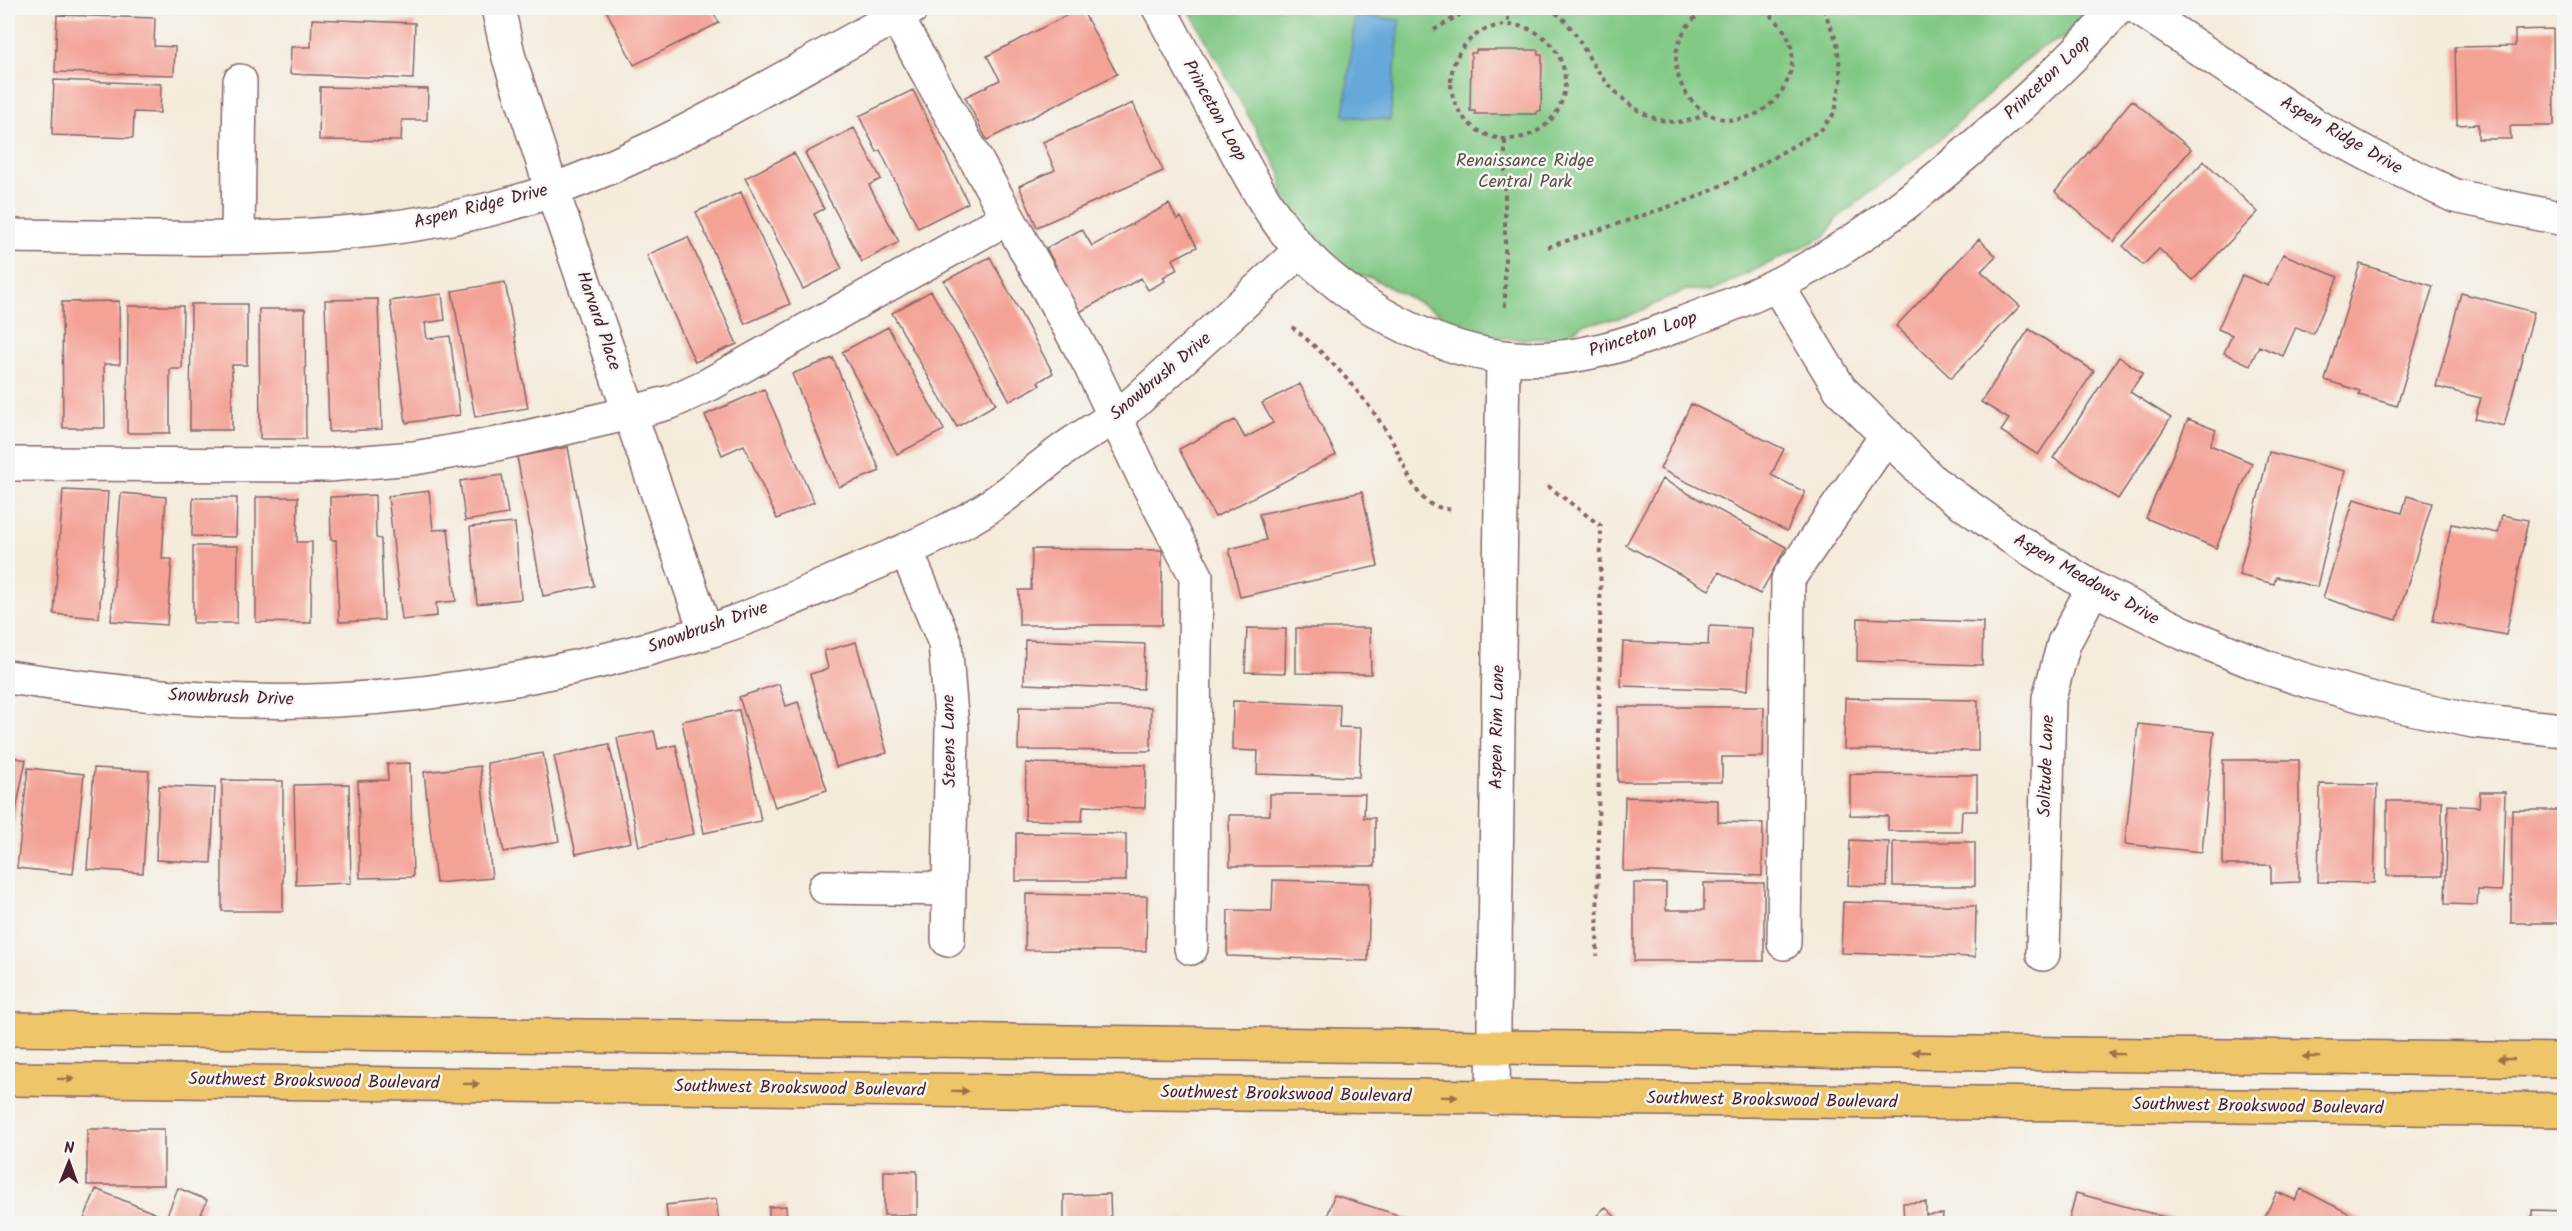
<svg xmlns="http://www.w3.org/2000/svg" width="2572" height="1231" viewBox="0 0 2572 1231" font-family="Kalam,sans-serif">
  <style>
    .green { fill: #80c884; stroke: #657458; stroke-width: 1.5 }
    .water { fill: #66a8da; stroke: #586482; stroke-width: 1.5 }
    .building { fill: #f4a296 }
    .lines { fill: none; stroke-linecap: round; stroke-linejoin: round }
    .minor-casing { stroke: #866669; stroke-width: 36 }
    .major-casing { stroke: #866669; stroke-width: 36 }
    .path { stroke: #866669; stroke-width: 4; stroke-dasharray: 4.5 4.5; stroke-linecap: butt }
    .minor { stroke: #fff; stroke-width: 33 }
    .major { stroke: #eec569; stroke-width: 33 }
    .oneway { fill: #9c724a }
    .labels { text-anchor: middle; dominant-baseline: central; stroke-width: 5; stroke-linejoin: round; paint-order: stroke }
    .street-label { font-size: 18px; fill: #4a1f2b; stroke: #f6f6f2 }
    .park-label { font-size: 18px; fill: #5a5246; stroke: #f6f6f2 }
  </style>
  <rect width="100%" height="100%" fill="#f6f6f2"/>
  <filter id="ink" filterUnits="userSpaceOnUse"><feTurbulence type="fractalNoise" baseFrequency=".0167" numOctaves="2"/><feDisplacementMap in="SourceGraphic" scale="12" xChannelSelector="R" yChannelSelector="G"/><feConvolveMatrix kernelMatrix="1 2 1 2 8 2 1 2 1" color-interpolation-filters="sRGB"/></filter>
  <filter id="wash" filterUnits="userSpaceOnUse"><feTurbulence type="fractalNoise" baseFrequency=".008" numOctaves="4" result="noise"/><feDisplacementMap in="SourceGraphic" scale="24" xChannelSelector="R" yChannelSelector="G"/><feGaussianBlur stdDeviation="1.35" result="paint"/><feColorMatrix in="noise" values="0 0 0 0 0 0 0 0 0 0 0 0 0 0 0 0 0 1.4 0 .05"/><feComposite in="paint" operator="in"/></filter>
  <g filter="url(#wash)">
    <rect width="100%" height="100%" fill="#f4ebdb"/>
    <!-- green -->
    <path class="green" d="M1188,8H2083C2081,33 2058,41 2038,49L1938,141L1836,219L1826,236L1711,291L1686,290L1629,316L1582,325L1561,338L1517,339L1492,337L1453,326L1441,314L1372,278L1352,274L1316,242L1283,198L1281,174Z"/>
    <!-- water -->
    <path class="water" d="M1355,15L1400,20L1390,120L1344,116Z"/>
    <g id="blocks">
      <!-- building -->
      <path class="building" d="M326,8H406V12L326,9Z
        M605,8H711L719,23L634,65Z
        M1081,8L1117,74L987,140L965,97L1000,80L987,56Z
        M57,15L155,18L154,46L175,47L174,75L55,72Z
        M312,19L415,23L413,79L290,74L291,47H311Z
        M2553,29L2554,126H2510L2511,139H2478V124L2457,125L2455,47L2515,46V30Z
        M1476,50H1538V55H1542L1541,111H1537V114H1475V111H1470L1471,53H1476Z
        M54,80L161,84L160,113L134,112L133,138L52,135Z
        M320,87L428,89L427,120H402L401,141L319,140Z
        M913,90L968,203L918,228L880,150L877,152L859,116Z
        M2132,100L2191,149L2114,242L2055,192Z
        M1133,103L1163,171L1037,227L1019,186L1055,170L1043,142Z
        M854,128L881,179L869,185L899,242L862,262L805,153Z
        M794,153L824,209L814,214L842,269L803,289L745,178Z
        M2204,161L2258,212L2193,280L2159,249L2143,265L2123,246Z
        M741,192L790,304L745,324L696,212Z
        M1169,204L1177,220L1181,217L1197,247L1173,259L1178,269L1163,277L1165,281L1148,290L1141,278L1078,313L1053,268L1056,266L1046,248L1082,229L1092,246Z
        M688,237L737,344L695,362L647,255Z
        M1979,239L1996,256L1981,271L2020,306L1951,378L1896,326Z
        M2283,254L2338,277L2313,334L2296,327L2283,356L2259,346L2250,365L2224,353L2232,335L2218,329L2242,275L2268,286Z
        M990,257L1053,373L1038,382L1040,385L1010,401L944,281Z
        M2360,264L2433,286L2397,406L2359,395L2360,391L2325,380Z
        M505,282L528,408L475,417L452,291Z
        M931,291L996,404L957,427L892,313Z
        M2461,293L2534,312L2504,426L2475,419L2481,398L2436,387Z
        M442,294L445,320L425,323L427,339L450,336L460,415L406,423L390,301Z
        M378,299L382,429L329,432L325,300Z
        M119,301L120,364H104L105,428H63L62,302Z
        M191,304H247V365H232V430H190Z
        M128,306H183L182,369H170V433H127Z
        M259,309H305L306,439H260Z
        M888,327L944,430L897,454L842,352Z
        M2029,329L2094,371L2038,455L2001,431L2009,419L1981,402Z
        M2119,357L2143,373L2130,392L2171,418L2118,499L2053,458Z
        M833,358L880,471L839,487L792,374Z
        M1300,384L1336,455L1215,517L1179,449L1235,420L1245,438L1273,423L1262,403Z
        M764,389L814,502L777,519L744,445L722,455L705,415Z
        M1691,404L1784,449L1771,475L1805,492L1787,531L1660,469Z
        M2188,419L2216,430L2210,445L2252,463L2216,548L2146,518Z
        M568,447L594,586L543,596L517,457Z
        M2269,452L2345,471L2317,587L2276,577L2274,584L2239,575Z
        M502,475L508,514L465,521L460,481Z
        M1662,479L1786,547L1760,594L1719,572L1709,590L1626,545Z
        M63,490L108,492L99,618L54,614Z
        M429,491L433,530L448,529L456,601L436,603L437,616L402,620L388,496Z
        M1362,492L1378,566L1240,597L1229,549L1266,540L1259,514Z
        M121,493L166,497L162,559H172L167,625L111,621Z
        M375,495L376,538L381,539L384,620L339,622L336,540H331L330,497Z
        M2407,496L2432,503L2397,620L2323,598L2354,499L2402,513Z
        M256,497H298L297,542H312L311,623L256,622Z
        M193,498H237L236,537L192,536Z
        M2502,515L2528,520L2506,635L2433,621L2451,524L2498,533Z
        M515,523L521,599L477,604L470,527Z
        M193,546H238L237,623H193Z
        M1032,549L1162,550V625H1019V590H1031Z
        M1858,618L1983,622L1982,665L1857,661Z
        M1709,626L1751,628L1748,690L1621,686L1623,642L1708,645Z
        M1247,628L1286,629L1285,673L1245,672Z
        M1296,628H1370L1371,674L1296,673Z
        M1025,640L1145,644L1143,689L1024,684Z
        M856,642L887,753L836,767L810,674L828,669L824,651Z
        M779,684L786,706L798,702L827,790L775,807L739,697Z
        M1845,698L1978,700V751L1844,749Z
        M1233,701L1340,705L1339,727L1361,728L1359,777L1257,774L1258,751L1232,750Z
        M1019,707H1151V751L1018,750Z
        M1618,707H1764L1763,757H1722V782H1618Z
        M739,710L761,821L704,833L682,721Z
        M2138,724L2214,732L2202,852L2125,844Z
        M654,731L658,749L676,745L694,834L639,846L617,738Z
        M609,744L631,842L576,854L554,756Z
        M543,753L559,841L504,852L487,763Z
        M8,756L26,760L9,845H8Z
        M2223,760H2299V882L2271,883V865H2223Z
        M410,763L413,877L360,878L358,781L388,780L387,764Z
        M1026,763L1146,765L1145,808L1083,806L1082,821L1025,820Z
        M480,766L492,878L436,883L424,772Z
        M28,768L84,774L73,874L17,868Z
        M94,768L149,771L143,873L87,869Z
        M1850,774L1977,775V811H1962L1961,831H1888V816L1850,815Z
        M222,780L283,781V911H222Z
        M349,784L351,883L296,885L294,785Z
        M2320,784L2377,785L2374,883L2318,882Z
        M159,786L215,788L211,863L156,860Z
        M2480,792H2505L2502,891L2478,890L2477,905L2445,904L2448,805L2479,807Z
        M1270,794H1365L1364,818H1375V866H1230L1229,815H1270Z
        M1625,797L1718,800V822L1763,823L1762,876L1623,871Z
        M2387,801H2442V876H2387Z
        M2512,810H2564V923H2511Z
        M1016,833L1126,834V881H1016Z
        M1850,840L1889,842L1887,887L1848,885Z
        M1893,842H1975V886H1893Z
        M1273,880L1370,883L1368,961L1227,956L1228,910L1272,911Z
        M1634,883H1666V910H1704V883H1764V961H1634Z
        M1026,894L1147,896L1146,951L1025,950Z
        M1843,902L1976,906L1975,957L1841,953Z
        M87,1129H164V1185H87Z
        M884,1171H917V1215H884Z
        M178,1188L207,1200L197,1224H82L96,1189L166,1218Z
        M2301,1189L2366,1222L2365,1224H2261L2277,1192L2295,1200Z
        M2076,1193L2187,1223V1224H2068Z
        M1110,1194L1111,1224H1064V1195Z
        M1334,1195L1424,1223V1224H1325Z
        M716,1199L719,1224H668L666,1205Z
        M1926,1202V1215L1943,1214L1942,1224H1904L1903,1203Z
        M786,1206L787,1223H769V1207Z
        M1605,1207L1623,1224H1589Z
        M2532,1210L2564,1211V1224H2532Z
        M1158,1221H1186V1224H1158Z"/>
    </g>
  </g>
  <g filter="url(#ink)">
    <use href="#blocks" fill-opacity="0" stroke="#866669" stroke-width="1.5"/>
    <g class="lines">
      <!-- minor casing -->
      <g class="minor-casing">
        <path id="minor" d="M498,8L509,58L552,190L706,632
          M1159,8C1181,50 1204,92 1227,134C1253,182 1277,230 1318,267C1369,314 1443,352 1513,358C1572,363 1630,344 1683,323C1714,311 1746,300 1776,285C1852,248 1916,198 1979,142C2028,100 2075,56 2118,8
          M2138,8L2314,125L2377,159L2455,196L2564,219
          M896,16L1089,363L1144,477L1196,576L1191,948
          M8,236C187,237 382,252 553,190C680,144 793,70 912,8
          M238,237L240,81
          M1777,285L1840,389L1933,482L2011,537L2093,588L2183,633L2268,668L2308,681L2392,704L2473,721L2564,730
          M8,464L328,465L414,458L497,444L630,413L671,402L710,384L1007,218
          M906,550L945,643L952,728L948,940
          M8,677C117,693 226,706 337,700C460,694 585,669 703,633C750,618 797,597 843,577C890,557 940,537 984,510C1014,491 1041,465 1070,445C1092,430 1115,418 1135,402L1300,251
          M825,887L949,889
          M1784,943L1788,579L1887,435
          M2043,954L2049,698L2064,643L2093,588
          M1493,1098L1503,357"/>
      </g>
      <!-- major casing -->
      <g class="major-casing">
        <path id="major" d="M8,1029L2564,1060
          M8,1079L2564,1110"/>
      </g>
      <!-- path -->
      <path class="path" d="M1508,8V24
        M1548,8C1572,21 1579,42 1593,64C1618,101 1661,140 1707,113
        M1711,8C1691,16 1678,35 1676,57C1675,74 1682,91 1694,103C1753,161 1841,54 1759,8
        M1451 82a57 57 0 1 1 114 0a57 57 0 1 1-114 0Z
        M1434,30L1471,8
        M1548,247L1692,199L1739,177L1821,130L1835,112L1841,80L1837,42L1823,8
        M1505,307V139
        M1292,327C1331,358 1364,395 1390,437C1401,456 1408,482 1423,498C1430,507 1442,508 1452,510
        M1548,486L1601,526L1597,956"/>
      <!-- minor -->
      <use href="#minor" class="minor"/>
      <!-- major -->
      <use href="#major" class="major"/>
    </g>
    <!-- one-way arrows -->
    <defs><path id="oneway-solid" d="M-6-.8H1V-3.2L6.5 0L1 3.2V.8H-6Z" transform="scale(1.5)"/></defs>
    <g class="oneway">
      <use href="#oneway-solid" transform="translate(1921 1052) rotate(-179)"/>
      <use href="#oneway-solid" transform="translate(2116 1054) rotate(-179)"/>
      <use href="#oneway-solid" transform="translate(2311 1057) rotate(-179)"/>
      <use href="#oneway-solid" transform="translate(2506 1059) rotate(-179)"/>
      <use href="#oneway-solid" transform="translate(66 1079) rotate(1)"/>
      <use href="#oneway-solid" transform="translate(471 1084) rotate(1)"/>
      <use href="#oneway-solid" transform="translate(960 1091) rotate(1)"/>
      <use href="#oneway-solid" transform="translate(1449 1097) rotate(1)"/>
    </g>
  </g>
  <g class="labels">
    <!-- street labels -->
    <g class="street-label">
      <text transform="translate(2048 78) rotate(-44)">Princeton Loop</text>
      <text transform="translate(1214 111) rotate(61)">Princeton Loop</text>
      <text transform="translate(2341 136) rotate(30)">Aspen Ridge Drive</text>
      <text transform="translate(481 207) rotate(-14)">Aspen Ridge Drive</text>
      <text transform="translate(598 321) rotate(71)">Harvard Place</text>
      <text transform="translate(1643 335) rotate(-18)">Princeton Loop</text>
      <text transform="translate(1161 377) rotate(-40)">Snowbrush Drive</text>
      <text transform="translate(2086 580) rotate(30)">Aspen Meadows Drive</text>
      <text transform="translate(708 628) rotate(-19)">Snowbrush Drive</text>
      <text transform="translate(231 698) rotate(2)">Snowbrush Drive</text>
      <text transform="translate(1498 727) rotate(-89)">Aspen Rim Lane</text>
      <text transform="translate(950 741) rotate(-91)">Steens Lane</text>
      <text transform="translate(2047 766) rotate(-88)">Solitude Lane</text>
      <text transform="translate(314 1082) rotate(1)">Southwest Brookswood Boulevard</text>
      <text transform="translate(800 1089) rotate(1)">Southwest Brookswood Boulevard</text>
      <text transform="translate(1286 1095) rotate(1)">Southwest Brookswood Boulevard</text>
      <text transform="translate(1772 1101) rotate(1)">Southwest Brookswood Boulevard</text>
      <text transform="translate(2258 1107) rotate(1)">Southwest Brookswood Boulevard</text>
    </g>
    <!-- park labels -->
    <g class="park-label">
      <text x="1525" y="161">Renaissance Ridge<tspan x="1525" dy="21">Central Park</tspan></text>
    </g>
  </g>
  <!-- margin -->
  <rect width="2572" height="1231" fill="none" stroke="#f6f6f2" stroke-width="30"/>
  <!-- north arrow -->
  <g transform="translate(69 1162) rotate(1)" stroke="#f6f6f2" stroke-width="4.5" paint-order="stroke">
  <path d="M0-4.5L10 22L0 15L-10 22Z" fill="#4a1f2b"/>
  <text y="-9" font-size="16" font-weight="bold" text-anchor="middle" fill="#4a1f2b">N</text>
  </g>
</svg>
